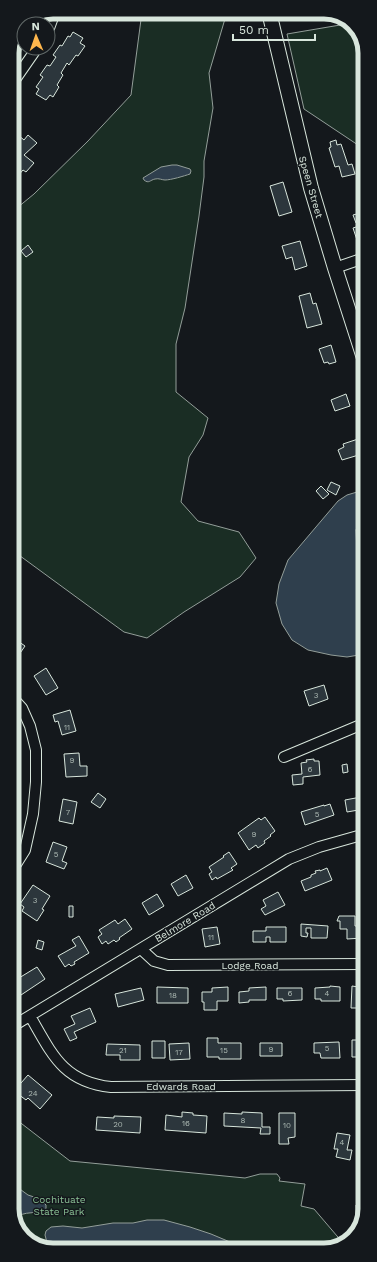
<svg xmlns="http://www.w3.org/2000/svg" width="377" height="1262" viewBox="0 0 377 1262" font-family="'Work Sans',sans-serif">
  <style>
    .green { fill: #1a2d24; stroke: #939e99 }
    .water { fill: #2f3f4d; stroke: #939e99 }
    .building { fill: #2c363c; stroke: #d8e6dc }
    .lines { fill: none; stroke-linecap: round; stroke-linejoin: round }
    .street-casing { stroke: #d8e6dc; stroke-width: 12 }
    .secondary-casing { stroke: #d8e6dc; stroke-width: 16 }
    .street { stroke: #14181c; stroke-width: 10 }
    .secondary { stroke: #14181c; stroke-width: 14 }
    .labels { text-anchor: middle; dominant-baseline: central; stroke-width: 3; stroke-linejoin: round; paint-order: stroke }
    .number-label { font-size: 8px; fill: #adbab4 }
    .street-label { font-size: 10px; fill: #d8e6dc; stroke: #14181c }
    .park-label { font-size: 10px; fill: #8ac095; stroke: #14181c }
    .rim { fill: none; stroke: #d8e6dc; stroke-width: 5 }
  </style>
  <rect width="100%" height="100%" fill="#14181c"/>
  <!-- green -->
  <path class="green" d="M142,12H227L209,73L213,108L204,161V177L199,216L185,308L176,344V392L208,418L203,435L189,457L181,502L198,521L239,532L256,558L240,577L184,612L147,638L124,632L12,550V212L34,194L88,141L131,95Z
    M352,23L364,45V149L304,109L287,34Z
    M13,1117L70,1161L245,1178L260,1174H277L280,1178L279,1181L305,1184L301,1206L314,1209L343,1243L332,1249L48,1250L26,1240L13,1217Z"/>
  <!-- water -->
  <path class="water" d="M172,165H177L190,169L191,171L190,174C184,176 171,180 165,180C162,180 159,178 155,179C150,180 149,184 144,180L143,178L161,167Z
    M357,492L364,494V508L356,530L357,552L365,568V654L347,657L331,655L308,650L292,640L282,624L276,603L279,584L288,560L338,501L347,495Z
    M13,1184L28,1195L40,1199L46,1205V1209C33,1216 27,1209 14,1219L13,1214L15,1212L16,1209L13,1205Z
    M147,1220H164L190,1227L211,1234L230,1242L237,1249L49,1250L45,1235L46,1231L51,1227L63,1226L82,1228L113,1223H133Z"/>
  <!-- building -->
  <path class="building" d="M339,17L351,22L340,24Z
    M24,24V35L22,38L20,37L15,44Z
    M73,32L83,38L80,43L85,46L78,56L76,55L69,65L67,63L61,73L63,75L57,85L59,87L53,97L50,95L46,100L36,94L39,89L36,87L43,77L40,75L47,65L50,66L56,57L53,55L60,45L62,46L68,36L70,37Z
    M18,135L24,140L28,135L37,143L24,155L34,163L26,172L23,170L16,178L18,181L12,188V165L14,163L12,160L19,152L12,145V142Z
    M336,140L337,145L341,144L348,165L352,164L355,174L342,177L339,166L335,167L329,148L331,147L330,142Z
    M283,182L292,212L279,216L270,186Z
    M364,212V241L358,243L353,228L359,226L358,222L356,223L353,215Z
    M300,241L307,266L295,270L292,257L286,259L282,246Z
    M28,245L33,252L26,257L21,251Z
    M310,293L313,304L316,303L322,324L307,328L299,296Z
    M331,345L336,362L329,364L328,362L324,363L319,349Z
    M346,394L350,406L335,411L331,400Z
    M358,439L362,454L342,460L338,450L344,447L343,444Z
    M331,482L340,486L336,495L327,490Z
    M321,486L329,494L323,499L316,491Z
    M12,637L25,646L16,659L12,656Z
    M46,668L58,688L46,695L34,676Z
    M324,685L328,699L309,706L304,691Z
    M70,710L76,731L62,735L58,721L55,722L53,715Z
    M360,746H365V770H363V763H361Z
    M79,753L80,766H87V776L66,777L64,754Z
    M314,759V761H319L320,775L303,777V784L293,785L292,775L302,774L301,763L307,762L306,760Z
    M347,764L348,772L343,773L342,765Z
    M98,793L106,799L100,808L91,802Z
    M361,797L364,809L347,812L345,800Z
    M63,799L77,802L73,824L59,821Z
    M330,804L334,815L305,825L301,812L324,805V806Z
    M265,817L275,831L270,835L271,836L264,841L265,843L258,848L256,845L249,850L238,833L259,818L261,820Z
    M53,842L67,847L62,861L67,863L64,869L46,862Z
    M229,852L237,864L231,868L233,870L217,879L216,877L212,880L209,874L212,872L209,867L224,857L223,856Z
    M361,859H365V864H361Z
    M327,868L332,880L305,891L301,881L311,877V875L316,873L315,871L320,870V871Z
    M186,875L193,888L178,896L171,884Z
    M33,885L50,896L42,909L44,910L37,921L22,911L24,907L20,904Z
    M278,892L285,905L265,915L261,909L266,906L263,900Z
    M157,894L164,906L149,915L142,903Z
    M69,906H73V917H69Z
    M339,916H355V926H363V938L347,939V929H340V921H337Z
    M125,919L132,929L119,938L120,939L116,942L114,940L108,944L106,941L102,944L98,937L102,934L99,930L115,920L118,924Z
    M301,924L328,926L327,938H311V928H306V933H308L307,937L301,936Z
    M217,927L220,944L205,947L202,929Z
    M266,927H286V942H270V937H266V942H253V931H266Z
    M79,936L89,953L74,962L75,964L71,966L69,964L65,967L58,956L76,946L72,940Z
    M38,940L44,942L42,950L36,948Z
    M37,967L45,979L21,995L13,982V977L17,974L19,978Z
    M330,986L340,987V1001H321V999H315V988L330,987Z
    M352,986L365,988V1008H351Z
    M157,987L188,988V1003H157Z
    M228,987V1001H217V1010H204V1002H202V992H212V988Z
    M266,987V1000H249V1002L239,1003V992L249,991V988Z
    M141,988L144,1000L118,1007L115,994Z
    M277,988H302V1000L283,1001V999H277Z
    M90,1008L96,1022L74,1032L77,1038L70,1041L64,1029L75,1024L71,1016Z
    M357,1034H365V1057H352V1040H357Z
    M207,1038H218V1043H241V1059H219V1057H207Z
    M152,1041H165V1058H152Z
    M339,1042L340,1058H321L320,1053H314V1043Z
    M189,1043L190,1059L170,1060L169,1044Z
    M260,1043H282V1056H260Z
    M107,1044L140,1045V1060H120V1055H106Z
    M28,1075L52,1095L40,1109L28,1098L26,1100L14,1091Z
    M182,1112L193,1113V1115L207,1116L206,1133L165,1130L166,1115L182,1117Z
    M242,1112L262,1113V1127H270V1134H260L261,1128L224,1126V1113L242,1114Z
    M279,1113H295V1137L288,1138L289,1144H279Z
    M114,1116L141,1117L140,1133L96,1130L97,1117L114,1118Z
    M337,1133L350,1135L347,1150H352L350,1160L336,1157L338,1149H334Z
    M362,1179L365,1181V1186L363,1188L358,1184Z
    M356,1205H365V1209L356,1234Z"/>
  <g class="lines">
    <!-- street casing -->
    <g class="street-casing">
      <path id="street" d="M48,31L55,12
        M12,84L37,48
        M335,268L364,258
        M12,697L22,708L30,726L36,750V782L33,814L25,850L13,869
        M284,757L365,723
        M141,949L154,961L168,965L365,964
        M30,1016C52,1054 63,1082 111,1087L365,1085
        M13,1026L289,859L319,847L365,834"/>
    </g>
    <!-- secondary casing -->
    <g class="secondary-casing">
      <path id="secondary" d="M269,12L311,188L335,268L364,358"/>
    </g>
    <!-- street -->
    <use href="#street" class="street"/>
    <!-- secondary -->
    <use href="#secondary" class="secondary"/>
  </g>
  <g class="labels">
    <!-- number labels -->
    <g class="number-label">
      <text x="316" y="695">3</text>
      <text x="67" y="727">11</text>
      <text x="72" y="760">9</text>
      <text x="310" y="769">6</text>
      <text x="68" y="812">7</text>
      <text x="317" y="814">5</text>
      <text x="254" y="834">9</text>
      <text x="56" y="854">5</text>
      <text x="35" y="900">3</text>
      <text x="211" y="937">11</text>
      <text x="290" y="993">6</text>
      <text x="327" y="993">4</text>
      <text x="173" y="995">18</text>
      <text x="327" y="1048">5</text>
      <text x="271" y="1049">9</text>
      <text x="123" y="1050">21</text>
      <text x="224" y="1050">15</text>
      <text x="179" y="1052">17</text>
      <text x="33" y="1093">24</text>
      <text x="243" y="1120">8</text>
      <text x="186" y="1123">16</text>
      <text x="118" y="1124">20</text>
      <text x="287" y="1125">10</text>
      <text x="342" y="1142">4</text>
    </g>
    <!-- street labels -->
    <g class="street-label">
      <text transform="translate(311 187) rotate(74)">Speen Street</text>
      <text transform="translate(185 922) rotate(-31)">Belmore Road</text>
      <text x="250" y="965">Lodge Road</text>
      <text x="181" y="1086">Edwards Road</text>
    </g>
    <!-- park labels -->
    <g class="park-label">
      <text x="59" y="1199">Cochituate<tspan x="59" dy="12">State Park</tspan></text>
    </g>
  </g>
  <!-- crop -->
  <path d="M0 0H377V1262H0ZM53 19H324A34 34 0 0 1 358 53V1209A34 34 0 0 1 324 1243H53A34 34 0 0 1 19 1209V53A34 34 0 0 1 53 19Z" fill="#14181c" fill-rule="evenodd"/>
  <path class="rim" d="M53 19H324A34 34 0 0 1 358 53V1209A34 34 0 0 1 324 1243H53A34 34 0 0 1 19 1209V53A34 34 0 0 1 53 19Z"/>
  <!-- north arrow -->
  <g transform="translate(36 36) rotate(358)"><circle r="19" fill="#14181c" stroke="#626a69"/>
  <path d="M0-3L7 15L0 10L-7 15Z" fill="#ffb74d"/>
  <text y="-6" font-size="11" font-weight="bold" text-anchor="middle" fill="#d8e6dc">N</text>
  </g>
  <!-- scale -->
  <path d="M233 34v6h82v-6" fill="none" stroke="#d8e6dc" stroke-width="2"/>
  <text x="239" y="34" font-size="12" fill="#d8e6dc" stroke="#14181c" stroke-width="3" paint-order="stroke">50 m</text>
</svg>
